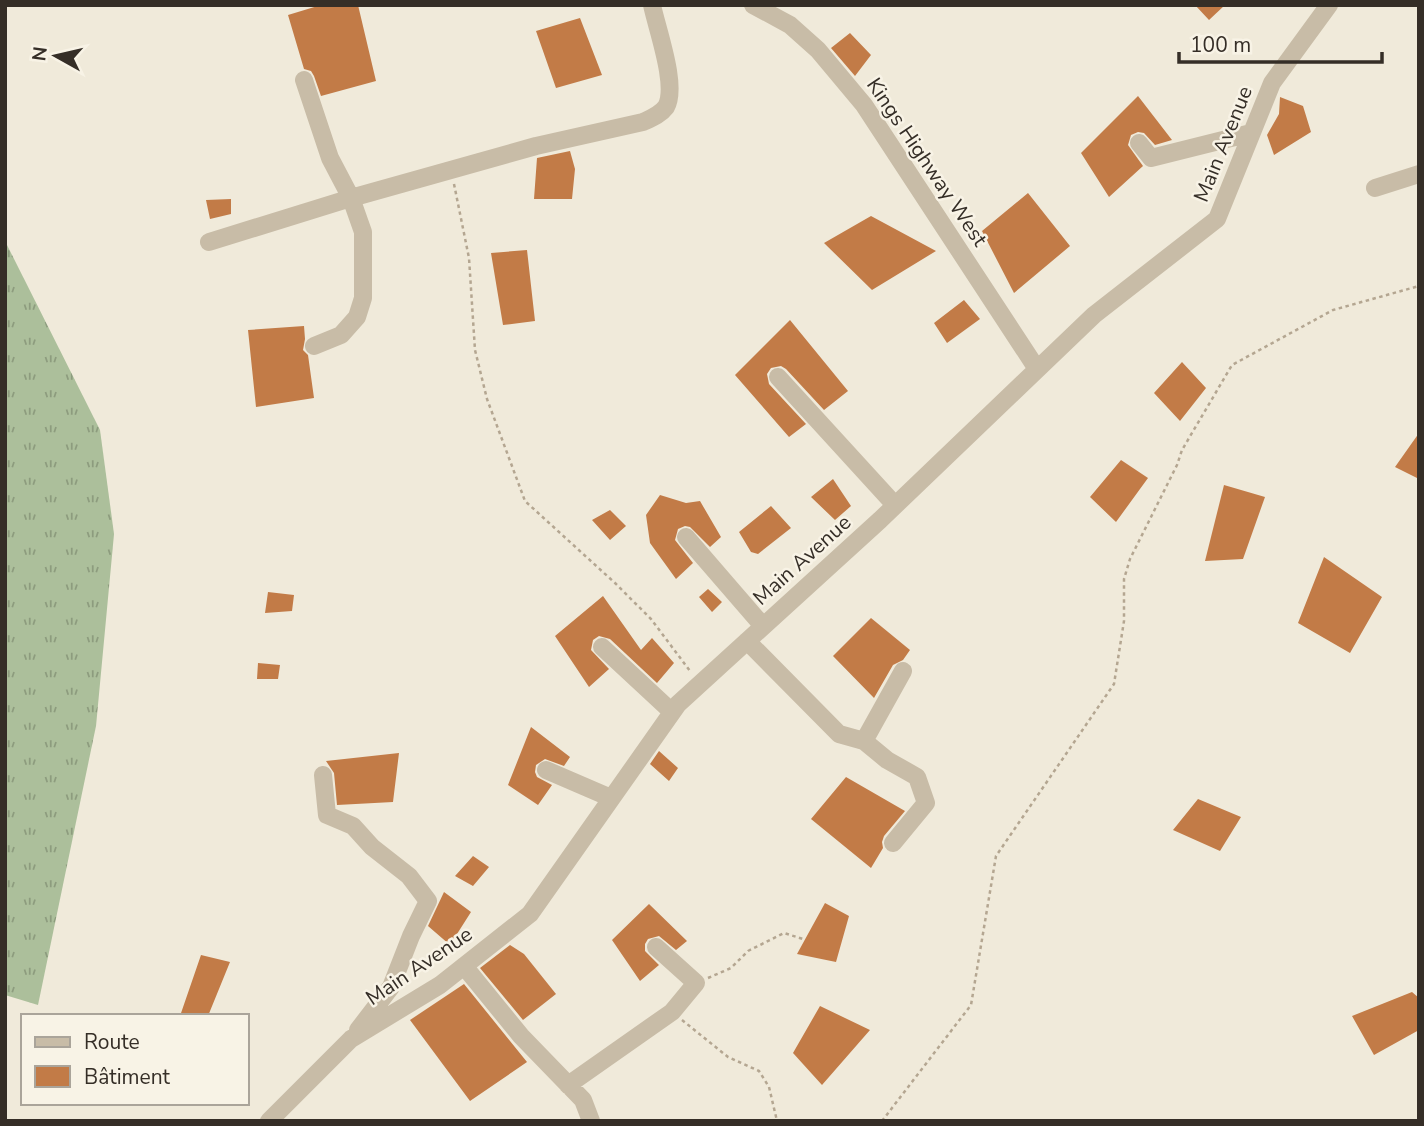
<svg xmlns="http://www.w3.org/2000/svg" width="1424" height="1126" viewBox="0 0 1424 1126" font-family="'Nunito Sans',sans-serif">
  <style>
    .grass { fill: url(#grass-tufts) }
    .building { fill: #c27b47 }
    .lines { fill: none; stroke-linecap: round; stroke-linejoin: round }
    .path { stroke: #b4a691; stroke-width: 2.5; stroke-dasharray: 3.5 3.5; stroke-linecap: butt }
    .minor { stroke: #c8bca7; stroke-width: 18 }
    .labels { text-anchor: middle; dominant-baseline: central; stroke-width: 5; stroke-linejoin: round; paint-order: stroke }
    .street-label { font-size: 21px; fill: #352e27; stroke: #f8f3e6 }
  </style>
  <defs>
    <pattern id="grass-tufts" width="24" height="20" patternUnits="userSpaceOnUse" patternTransform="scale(1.75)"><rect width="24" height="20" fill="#acbf9b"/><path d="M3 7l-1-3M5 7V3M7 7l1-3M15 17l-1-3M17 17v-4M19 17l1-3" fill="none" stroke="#8d9c7e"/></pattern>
  </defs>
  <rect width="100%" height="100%" fill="#f0eada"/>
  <!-- grass -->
  <path class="grass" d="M5,241L100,430L114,534L96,726L38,1005L5,995Z"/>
  <!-- building -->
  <path class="building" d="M321,5H358L376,81L321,96L314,76L311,71L304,69L288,15Z
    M1195,5H1225L1209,20Z
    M580,18L602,75L556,88L536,31Z
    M850,33L871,55L855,76L831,48Z
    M1138,96L1172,140L1155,145L1144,133L1138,132L1131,135L1128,145L1143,166L1109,197L1081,153Z
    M1280,97L1303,106L1311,132L1274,155L1267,135L1279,114Z
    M570,151L575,169L572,199H534L537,158Z
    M1028,193L1070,246L1014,293L982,231Z
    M231,199V214L210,219L206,200Z
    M871,216L936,251L872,290L824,243Z
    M527,250L535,321L503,325L491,253Z
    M964,300L980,319L947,343L934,323Z
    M790,320L848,391L824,410L786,369L781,366L771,368L767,374L769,384L806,424L789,437L735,375Z
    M304,326L305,339L303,350L308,355L314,398L256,407L248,330Z
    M1182,362L1206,388L1180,421L1154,393Z
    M1419,433V479L1395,467Z
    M1121,460L1148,478L1116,522L1090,497Z
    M833,479L851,506L835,520L811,497Z
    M1224,485L1265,497L1243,559L1205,561Z
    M660,495L686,503L700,501L721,537L710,547L690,527L685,526L678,529L675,540L693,563L676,579L650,543L646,515Z
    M771,506L791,528L758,554L751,552L739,532Z
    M610,510L626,526L610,540L592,520Z
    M1324,557L1382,597L1350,653L1298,623Z
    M708,589L722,602L712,612L699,597Z
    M268,592L294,595L292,611L265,613Z
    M603,596L641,650L652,638L674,663L657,683L610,639L599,636L593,640L591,650L609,669L589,687L555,636Z
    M871,618L910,650L903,660L893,665L874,698L833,656Z
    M258,663L280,665L278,679H257Z
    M531,727L570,757L564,766L545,759L536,765L535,772L537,777L552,785L538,805L508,785Z
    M659,751L678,768L669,781L650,764Z
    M399,753L393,802L337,805L334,773L326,761Z
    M846,777L905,811L884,836L882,842L883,848L871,868L811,819Z
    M1198,799L1241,817L1220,851L1173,830Z
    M473,856L489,867L473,886L455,876Z
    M444,892L471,912L450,945L428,926Z
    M825,903L849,916L836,962L797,954Z
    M649,904L687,941L676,950L659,936L648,939L645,944V951L659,965L640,981L612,940Z
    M510,945L524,954L556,994L523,1020L480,968Z
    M201,955L230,962L208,1016H180Z
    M464,984L527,1062L470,1101L410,1020Z
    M1412,992L1419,998V1030L1374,1055L1352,1016Z
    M820,1006L870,1030L822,1085L793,1053Z"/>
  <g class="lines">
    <!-- path -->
    <path class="path" d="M454,184L469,258L475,350L487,399L525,501L615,583L651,619L690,671
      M708,978L731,968L748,951L784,933L803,939
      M682,1020L728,1057L759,1071L769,1087L777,1121
      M882,1121L971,1005L996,856L1114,684L1124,621V579L1130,559L1177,465L1182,450L1232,365L1333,310L1419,286"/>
    <!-- minor -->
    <path class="minor" d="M753,5L790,25L818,50L864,105L1037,369
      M304,80L330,158L351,198L363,232V298L357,317L341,335L314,346
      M1139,143L1151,158L1251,133
      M1375,188L1419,174
      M209,242L351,198L536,146L643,122C652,118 660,115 666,107C678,86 657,29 652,5
      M778,377L895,505
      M686,537L763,626
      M747,641L839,734L864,741L887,760L917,777L926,803L893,843
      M602,647L672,712
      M864,741L903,671
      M546,770L611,798
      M323,775L327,815L353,826L372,847L409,876L428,901L411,936L391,987L358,1030
      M464,966L521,1036L583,1100L591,1121
      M568,1085L672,1012L696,983L656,947
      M269,1121L351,1039L440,985L530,914L678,704L880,520L1094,315L1217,219L1272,83L1329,5"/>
  </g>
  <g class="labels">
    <!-- street labels -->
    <g class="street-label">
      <text transform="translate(1223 144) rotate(-68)">Main Avenue</text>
      <text transform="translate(927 162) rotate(56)">Kings Highway West</text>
      <text transform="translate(802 560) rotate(-42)">Main Avenue</text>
      <text transform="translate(419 966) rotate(-34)">Main Avenue</text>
    </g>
  </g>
  <!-- border -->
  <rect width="1424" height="1126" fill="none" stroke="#352e27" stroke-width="14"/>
  <!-- legend -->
  <rect x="21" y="1014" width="228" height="91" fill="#f8f3e6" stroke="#aaa49a" stroke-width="2"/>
  <rect x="35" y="1037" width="35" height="10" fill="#c8bca7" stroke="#aaa49a" stroke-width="2"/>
  <text x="84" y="1049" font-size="21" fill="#352e27">Route</text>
  <rect x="35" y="1066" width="35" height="21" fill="#c27b47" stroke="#aaa49a" stroke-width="2"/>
  <text x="84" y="1084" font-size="21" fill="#352e27">Bâtiment</text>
  <!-- north arrow -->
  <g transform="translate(56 56) rotate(278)" stroke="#f8f3e6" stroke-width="5" paint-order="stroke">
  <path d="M0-5L12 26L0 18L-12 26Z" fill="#352e27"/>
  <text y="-10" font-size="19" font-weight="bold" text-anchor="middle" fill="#352e27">N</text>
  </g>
  <!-- scale -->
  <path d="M1179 52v10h203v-10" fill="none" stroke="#352e27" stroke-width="3.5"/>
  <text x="1190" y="52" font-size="21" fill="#352e27" stroke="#f8f3e6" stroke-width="5" paint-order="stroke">100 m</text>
</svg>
